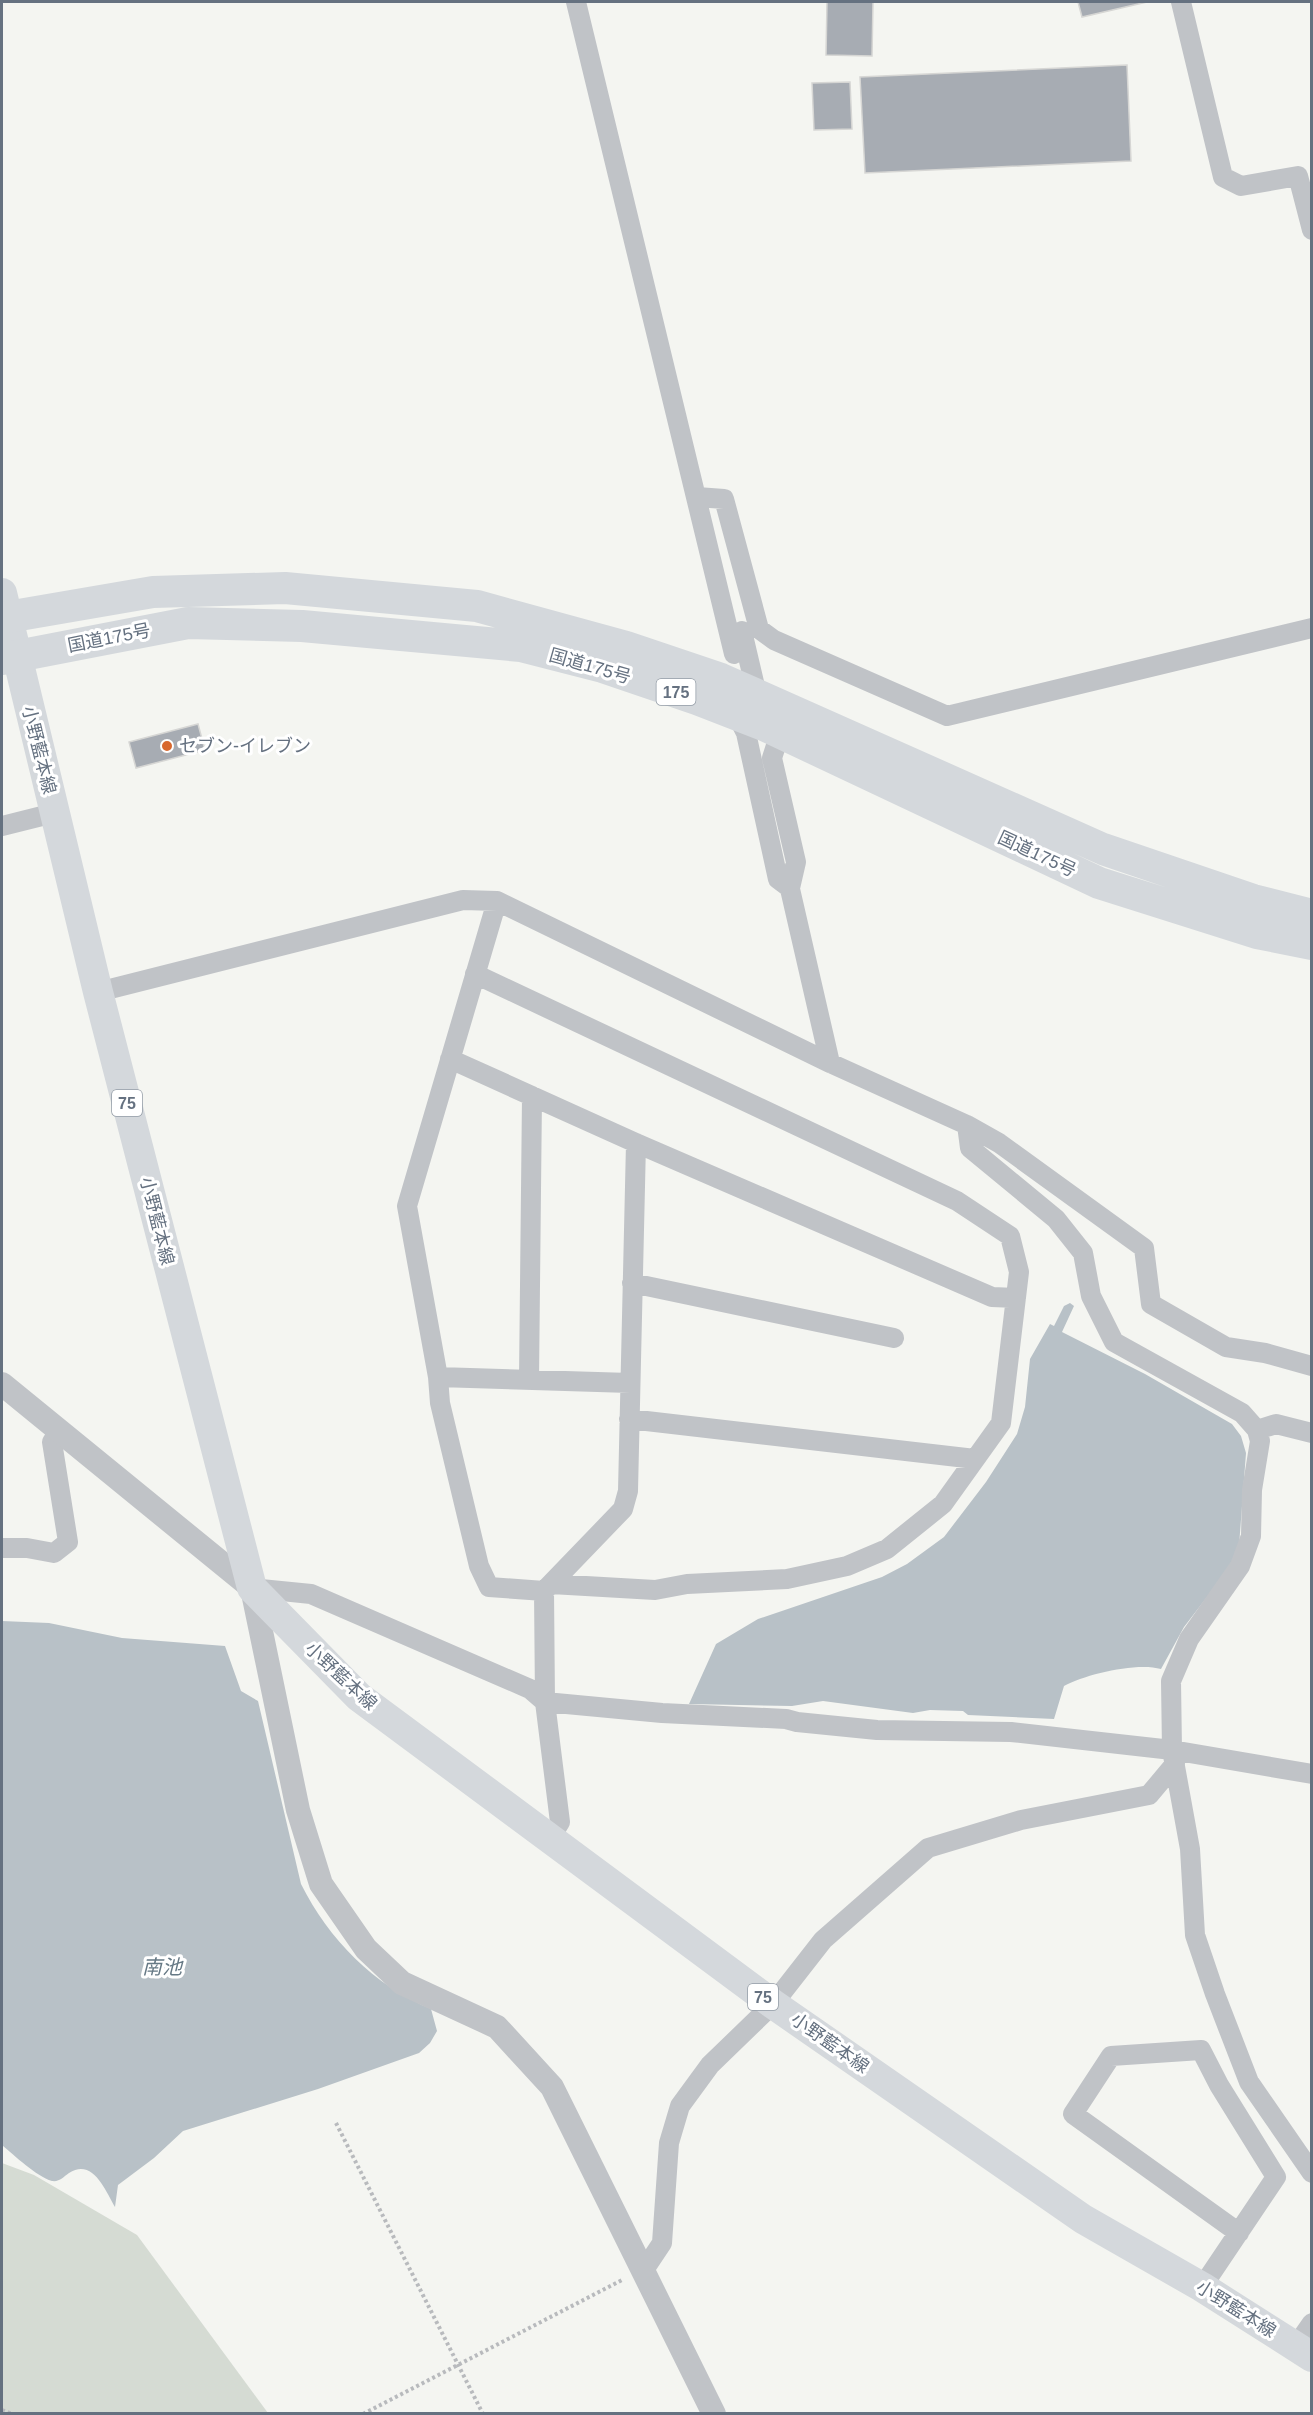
<svg xmlns="http://www.w3.org/2000/svg" width="1313" height="2415" viewBox="0 0 1313 2415" font-family="Helvetica,'Noto Sans JP',sans-serif">
  <style>
    .green { fill: #d5dbd3 }
    .water { fill: #b8c1c7 }
    .building { fill: #a7acb3; stroke: #d6d6d4; stroke-width: 1.5 }
    .lines { fill: none; stroke-linecap: round; stroke-linejoin: round }
    .path { stroke: #b8babd; stroke-width: 4; stroke-dasharray: 3 3; stroke-linecap: butt }
    .minor { stroke: #c0c3c7; stroke-width: 20 }
    .tertiary { stroke: #c0c3c7; stroke-width: 24 }
    .primary { stroke: #d4d8dc; stroke-width: 30 }
    .trunk { stroke: #d4d8dc; stroke-width: 32 }
    .poi-dot { fill: #d8682e; stroke: #fff; stroke-width: 2 }
    .labels { text-anchor: middle; dominant-baseline: central; stroke-width: 6; stroke-linejoin: round; paint-order: stroke }
    .shield { fill: #fff; stroke: #939ca6; stroke-width: 1.5 }
    .shield-label { font-size: 16px; font-weight: bold; fill: #657180 }
    .street-label { font-size: 18px; fill: #657180; stroke: #fff }
    .poi-label { font-size: 18px; fill: #657180; stroke: #fff; text-anchor: start }
    .water-label { font-size: 20px; font-style: italic; fill: #667985; stroke: #fff }
  </style>
  <rect width="100%" height="100%" fill="#f4f5f1"/>
  <!-- green -->
  <path class="green" d="M2,2163L34,2175L137,2235L268,2413H2Z"/>
  <!-- water -->
  <path class="water" d="M1070,1303L1074,1306L1062,1332L1145,1374L1232,1424L1241,1436L1246,1453L1239,1546L1230,1567L1184,1627L1161,1669C1137,1662 1086,1674 1064,1686L1054,1719L968,1715L963,1711L930,1710L913,1713L823,1701L792,1706L689,1704L716,1644L758,1619L882,1577L907,1564L944,1537L986,1482L1017,1434L1025,1407L1030,1359L1050,1324L1054,1326L1064,1306Z
    M2,1621L49,1623L122,1638L225,1646L241,1691L258,1701L301,1884C329,1940 374,1985 431,2009L437,2031L430,2043L419,2053L318,2089L183,2131L154,2158L118,2185L115,2207C105,2190 93,2158 69,2173C63,2177 60,2182 52,2181C36,2176 15,2156 2,2145Z"/>
  <!-- building -->
  <path class="building" d="M827,2H873L872,56L826,55Z
    M1078,2H1147L1082,17Z
    M1127,65L1131,161L865,173L860,77Z
    M850,82L852,129L814,130L812,83Z
    M198,724L205,750L136,768L129,742Z"/>
  <g class="lines">
    <!-- path -->
    <path class="path" d="M336,2123L483,2414
      M2,2410L12,2414
      M363,2414L624,2279"/>
    <!-- minor -->
    <path class="minor" d="M576,2L734,654
      M1181,2L1223,177L1241,186L1298,176L1312,230
      M697,497L724,499L759,629L774,640L947,716L1312,628
      M742,631L757,695
      M737,715L746,733L778,879L790,888L796,862L772,758L780,733
      M2,826L54,813
      M787,876L830,1063
      M497,901L407,1206L438,1377L630,1383
      M475,974L957,1201L1010,1236L1019,1272L1001,1423L943,1504L887,1549L847,1566L787,1579L687,1584L655,1590L551,1584
      M98,992L463,900L497,901L830,1063L967,1125L999,1143L1144,1248L1151,1304L1226,1347L1265,1353L1312,1366
      M450,1059L636,1143L992,1297L1016,1298
      M967,1125L970,1148L1056,1219L1083,1253L1091,1296L1114,1342L1242,1413L1257,1430L1260,1441L1252,1490L1251,1536L1240,1566L1189,1639L1171,1681L1172,1750L1190,1849L1195,1935L1215,1994L1249,2082L1312,2173
      M632,1283L894,1338
      M438,1377L440,1403L479,1566L489,1587L544,1591
      M529,1380L532,1096
      M629,1419L975,1459
      M1257,1430L1276,1424L1312,1433
      M2,1548H27L54,1553L68,1542L52,1442L59,1431
      M252,1588L311,1594L530,1689L545,1702L662,1713L786,1719L797,1722L877,1730L1011,1732L1172,1750L1312,1774
      M549,1840L560,1822L545,1702L544,1591L623,1509L628,1491L636,1143
      M644,2270L662,2243L669,2143L680,2106L710,2065L773,2004L823,1940L928,1848L1021,1820L1149,1795L1175,1764
      M1202,2287L1276,2177L1219,2085L1201,2050L1111,2056L1073,2114L1239,2233
      M1296,2346L1312,2323"/>
    <!-- tertiary -->
    <path class="tertiary" d="M2,1384L252,1588L298,1810L321,1884L366,1949L402,1983L497,2027L552,2087L714,2414"/>
    <!-- primary -->
    <path class="primary" d="M2,593L98,992L252,1588L359,1697L773,2004L1083,2219L1202,2287L1312,2357"/>
    <!-- trunk -->
    <path class="trunk" d="M2,618L153,592L285,588L477,606L626,647L721,679L1103,849L1253,900L1312,915
      M2,659L188,623L302,626L521,646L603,667L697,699L764,725L1099,883L1257,933L1312,944"/>
  </g>
  <!-- markers -->
  <circle class="poi-dot" cx="167" cy="746" r="6"/>
  <g class="labels">
    <!-- shield labels -->
    <g class="shield">
      <rect x="656.5" y="679" width="39" height="26" rx="4.5"/>
      <rect x="112" y="1090" width="30" height="26" rx="4.5"/>
      <rect x="748" y="1984" width="30" height="26" rx="4.5"/>
    </g>
    <g class="shield-label">
      <text x="676" y="692">175</text>
      <text x="127" y="1103">75</text>
      <text x="763" y="1997">75</text>
    </g>
    <!-- street labels -->
    <g class="street-label">
      <text transform="translate(109 638) rotate(-11)">国道175号</text>
      <text transform="translate(590 666) rotate(16)">国道175号</text>
      <text transform="translate(39 750) rotate(76)">小野藍本線</text>
      <text transform="translate(1037 854) rotate(25)">国道175号</text>
      <text transform="translate(157 1221) rotate(76)">小野藍本線</text>
      <text transform="translate(341 1676) rotate(43)">小野藍本線</text>
      <text transform="translate(830 2043) rotate(35)">小野藍本線</text>
      <text transform="translate(1236 2309) rotate(32)">小野藍本線</text>
    </g>
    <!-- poi labels -->
    <g class="poi-label">
      <text x="179" y="746">セブン-イレブン</text>
    </g>
    <!-- water labels -->
    <g class="water-label">
      <text x="162" y="1967">南池</text>
    </g>
  </g>
  <!-- border -->
  <rect width="1313" height="2415" fill="none" stroke="#657180" stroke-width="6"/>
</svg>
